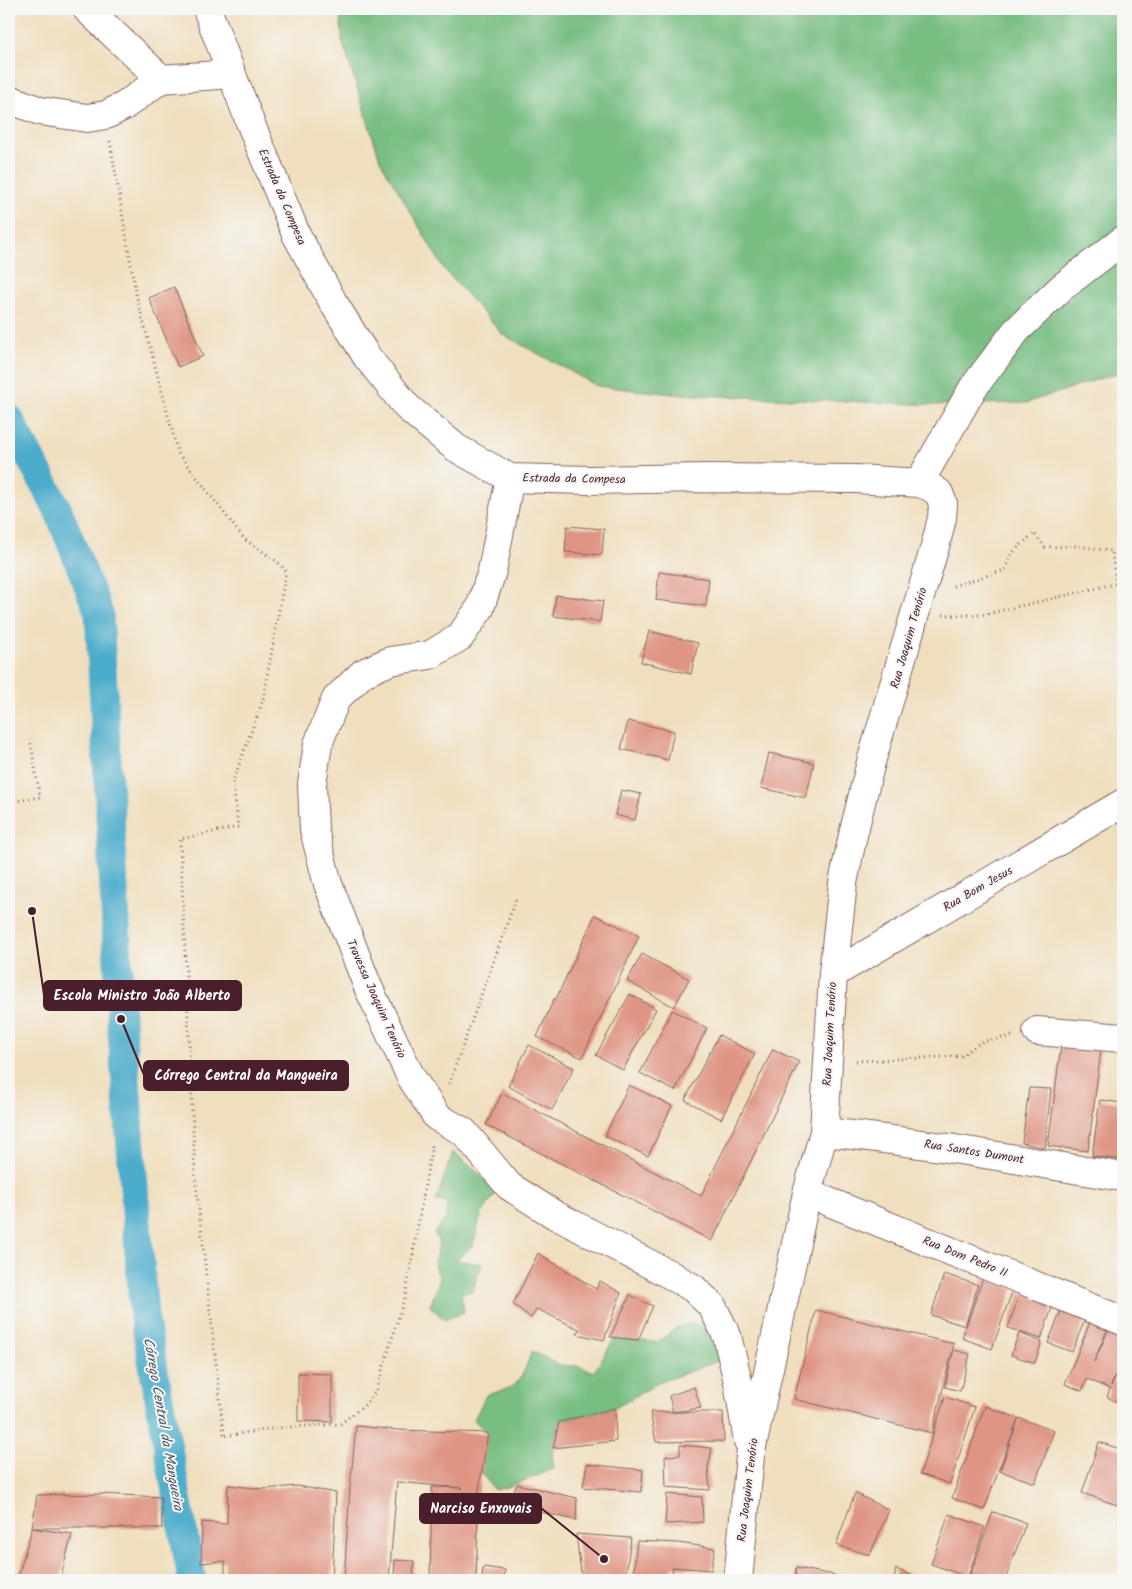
<svg xmlns="http://www.w3.org/2000/svg" width="1132" height="1589" viewBox="0 0 1132 1589" font-family="Kalam,sans-serif">
  <style>
    .forest { fill: #78be83; stroke: #616e57 }
    .lines { fill: none; stroke-linecap: round; stroke-linejoin: round }
    .canal { stroke: #4caccb; stroke-width: 29 }
    .building { fill: #df9584 }
    .street-casing { stroke: #84625f; stroke-width: 30 }
    .path { stroke: #84625f; stroke-width: 3; stroke-dasharray: 1 4; stroke-linecap: butt }
    .street { stroke: #fff; stroke-width: 28 }
    .labels { text-anchor: middle; dominant-baseline: central; stroke-width: 4; stroke-linejoin: round; paint-order: stroke }
    .street-label { font-size: 12px; fill: #4a1f2b; stroke: #f6f6f2 }
    .water-label { font-size: 14px; font-style: italic; fill: #4b576b; stroke: #f6f6f2 }
    .leader { fill: none; stroke: #4a1f2b; stroke-width: 2 }
    .callout-dot { fill: #4a1f2b; stroke: #f6f6f2; stroke-width: 2 }
    .callout { fill: #4a1f2b; stroke: #4a1f2b; stroke-width: 2 }
    .callout-label { font-size: 14px; text-anchor: middle; font-weight: bold; fill: #fff }
  </style>
  <rect width="100%" height="100%" fill="#f6f6f2"/>
  <filter id="ink" filterUnits="userSpaceOnUse"><feTurbulence type="fractalNoise" baseFrequency=".02" numOctaves="2"/><feDisplacementMap in="SourceGraphic" scale="10" xChannelSelector="R" yChannelSelector="G"/><feConvolveMatrix kernelMatrix="1 2 1 2 8 2 1 2 1" color-interpolation-filters="sRGB"/></filter>
  <filter id="wash" filterUnits="userSpaceOnUse"><feTurbulence type="fractalNoise" baseFrequency=".0096" numOctaves="4" result="noise"/><feDisplacementMap in="SourceGraphic" scale="20" xChannelSelector="R" yChannelSelector="G"/><feGaussianBlur stdDeviation="1.12" result="paint"/><feColorMatrix in="noise" values="0 0 0 0 0 0 0 0 0 0 0 0 0 0 0 0 0 1.4 0 .05"/><feComposite in="paint" operator="in"/></filter>
  <g filter="url(#wash)">
    <rect width="100%" height="100%" fill="#f0dfbf"/>
    <!-- forest -->
    <path class="forest" d="M340,9H1123V371L1026,403L936,405L673,394L597,386L502,334L444,269L380,160L342,40Z
      M453,1152L498,1190L481,1215L473,1245L456,1260L482,1264L472,1292H461L464,1312L445,1320L430,1306L440,1279L434,1265L439,1241L434,1233L446,1218L447,1202L436,1201Z
      M691,1324L705,1327L723,1359L658,1383L615,1408L559,1422L552,1454L554,1469L511,1486L495,1490L481,1473L488,1433L474,1420L486,1395C521,1386 519,1384 532,1351L559,1365L578,1366L594,1372L614,1339L658,1342L678,1327Z"/>
    <g class="lines">
      <!-- canal -->
      <path class="canal" d="M9,418L58,510L99,613L121,1019L144,1316L192,1580"/>
    </g>
    <g id="blocks">
      <!-- building -->
      <path class="building" d="M174,287L203,356L178,367L149,298Z
        M567,526L604,529L602,555L565,552Z
        M659,572L709,579L706,606L656,600Z
        M556,595L603,601L600,622L553,616Z
        M649,631L698,643L691,674L641,662Z
        M628,721L674,731L668,760L621,749Z
        M769,753L814,763L806,798L761,788Z
        M621,790L641,794L635,820L615,815Z
        M595,915L639,936L582,1058L537,1037L554,999H556Z
        M642,954L689,979L674,1007L627,981Z
        M630,994L656,1009L623,1070L596,1055Z
        M672,1010L707,1028L675,1091L640,1073Z
        M719,1035L755,1054L721,1119L685,1100Z
        M529,1045L574,1068L552,1110L508,1086Z
        M1061,1045L1101,1050L1088,1151L1048,1146Z
        M773,1049L799,1062L712,1241L486,1125L502,1093L701,1196Z
        M629,1085L672,1106L648,1156L605,1136Z
        M1029,1088L1051,1089L1045,1148L1022,1143Z
        M1100,1100L1123,1103V1160L1092,1156Z
        M538,1253L596,1289L600,1281L621,1293L604,1340L577,1334L579,1329L537,1309L531,1318L513,1304Z
        M944,1274L978,1285L965,1326L931,1315Z
        M983,1278L1013,1289L992,1349L962,1338Z
        M1020,1293L1053,1305L1041,1339L1008,1328Z
        M630,1295L653,1306L638,1340L610,1337Z
        M1062,1308L1086,1317L1072,1352L1048,1343Z
        M816,1310L954,1344L932,1433L794,1399Z
        M1093,1315L1110,1322L1094,1362L1110,1327L1123,1333V1357L1111,1386L1123,1361V1405L1107,1397L1110,1389L1087,1379L1082,1391L1065,1384Z
        M1019,1333L1042,1342L1035,1363L1011,1355Z
        M954,1350L970,1354L960,1391L945,1387Z
        M298,1373L332,1374V1422L298,1421Z
        M694,1387L701,1408L673,1412L669,1396Z
        M945,1397L975,1407L950,1484L920,1474Z
        M985,1406L1018,1418L984,1510L952,1498Z
        M615,1408L616,1441L553,1448L559,1422Z
        M650,1412H723L724,1441L656,1442Z
        M1019,1418L1054,1431L1035,1483L1000,1471Z
        M356,1426L398,1430L488,1433L479,1489L476,1580H430L432,1487L463,1488L397,1482L389,1580H344L350,1488Z
        M1099,1442L1123,1450V1507L1082,1493Z
        M680,1445L712,1448L708,1468L710,1490L666,1487L665,1456L680,1455Z
        M587,1464L643,1470L641,1492L583,1487Z
        M517,1484L577,1498L576,1520L508,1505Z
        M228,1485L263,1489L297,1486L336,1493L332,1580H225V1561L201,1563L202,1522L227,1524Z
        M855,1493L889,1510L870,1555L836,1545Z
        M100,1494L161,1497L162,1528H32L37,1495Z
        M667,1494L702,1497L703,1522L665,1524Z
        M993,1512L1026,1523L1005,1580H985L970,1575Z
        M949,1514L985,1527L968,1577L931,1564Z
        M32,1528L72,1534L60,1580H17Z
        M576,1534L631,1538L625,1580H582Z
        M637,1541L678,1543L715,1548L711,1570L673,1567L671,1580H633Z
        M395,1560L414,1561L413,1580H394Z
        M483,1567L505,1570L504,1580H482Z
        M796,1568L835,1575L834,1580H795Z
        M896,1569L923,1580H894Z"/>
    </g>
  </g>
  <g filter="url(#ink)">
    <use href="#blocks" fill-opacity="0" stroke="#84625f" stroke-width="1"/>
    <g class="lines">
      <!-- street casing -->
      <g class="street-casing">
        <path id="street" d="M87,9L161,79
          M207,9L250,122L296,234L333,302L367,357L407,407L456,448L510,478L589,480L705,478L856,479L919,483L930,487L939,493L943,504L942,518L936,543L871,762L853,835L843,883L833,974L824,1132L807,1193L750,1456L738,1580
          M9,99L40,111L87,118L106,115L124,106L161,79L232,74
          M510,478L492,571L480,608L460,637L430,655L390,661L363,673L336,699L318,744L312,784L314,830L328,884L368,987L411,1077L437,1117L464,1132L509,1186L555,1215L667,1273L693,1288L712,1306L727,1336L738,1382L748,1441
          M919,483L973,388L1016,331L1061,288L1123,240
          M833,974L1123,803
          M1037,1031L1123,1038
          M824,1132C925,1142 1023,1161 1123,1177
          M807,1193L1123,1321"/>
      </g>
      <!-- path -->
      <path class="path" d="M110,141L136,294L178,453L244,539L278,562L286,571L263,700L233,781L238,827L180,839L195,1174L224,1436L276,1428L340,1424L366,1404L376,1391L406,1293L432,1145
        M953,586L1005,570L1012,553L1034,533L1045,547L1076,546L1112,551L1116,584L1123,601
        M943,615H982L1123,582
        M9,802L40,797L30,739
        M856,1061L961,1056L981,1042L1012,1036
        M449,1084L516,899"/>
      <!-- street -->
      <use href="#street" class="street"/>
    </g>
  </g>
  <g class="labels">
    <!-- street labels -->
    <g class="street-label">
      <text transform="translate(282 197) rotate(67)">Estrada da Compesa</text>
      <text transform="translate(574 479) rotate(1)">Estrada da Compesa</text>
      <text transform="translate(909 638) rotate(-74)">Rua Joaquim Tenório</text>
      <text transform="translate(978 889) rotate(-30)">Rua Bom Jesus</text>
      <text transform="translate(376 999) rotate(66)">Travessa Joaquim Tenório</text>
      <text transform="translate(830 1034) rotate(-87)">Rua Joaquim Tenório</text>
      <text transform="translate(974 1152) rotate(9)">Rua Santos Dumont</text>
      <text transform="translate(965 1257) rotate(22)">Rua Dom Pedro II</text>
      <text transform="translate(748 1490) rotate(-83)">Rua Joaquim Tenório</text>
    </g>
    <!-- water labels -->
    <g class="water-label">
      <text transform="translate(163 1424) rotate(80)">Córrego Central da Mangueira</text>
    </g>
  </g>
  <!-- callouts -->
  <path class="leader" d="M32 911L44 995M121 1019L144 1075M604 1559L541 1508"/>
  <g class="callout-dot">
    <circle cx="32" cy="911" r="5"/>
    <circle cx="121" cy="1019" r="5"/>
    <circle cx="604" cy="1559" r="5"/>
  </g>
  <g class="callout">
    <rect x="44" y="981" width="197" height="29" rx="5"/>
    <rect x="144" y="1061" width="204" height="29" rx="5"/>
    <rect x="420" y="1494" width="121" height="29" rx="5"/>
  </g>
  <g class="callout-label">
    <text x="142" y="1000">Escola Ministro João Alberto</text>
    <text x="246" y="1080">Córrego Central da Mangueira</text>
    <text x="481" y="1513">Narciso Enxovais</text>
  </g>
  <!-- margin -->
  <rect width="1132" height="1589" fill="none" stroke="#f6f6f2" stroke-width="30"/>
</svg>
